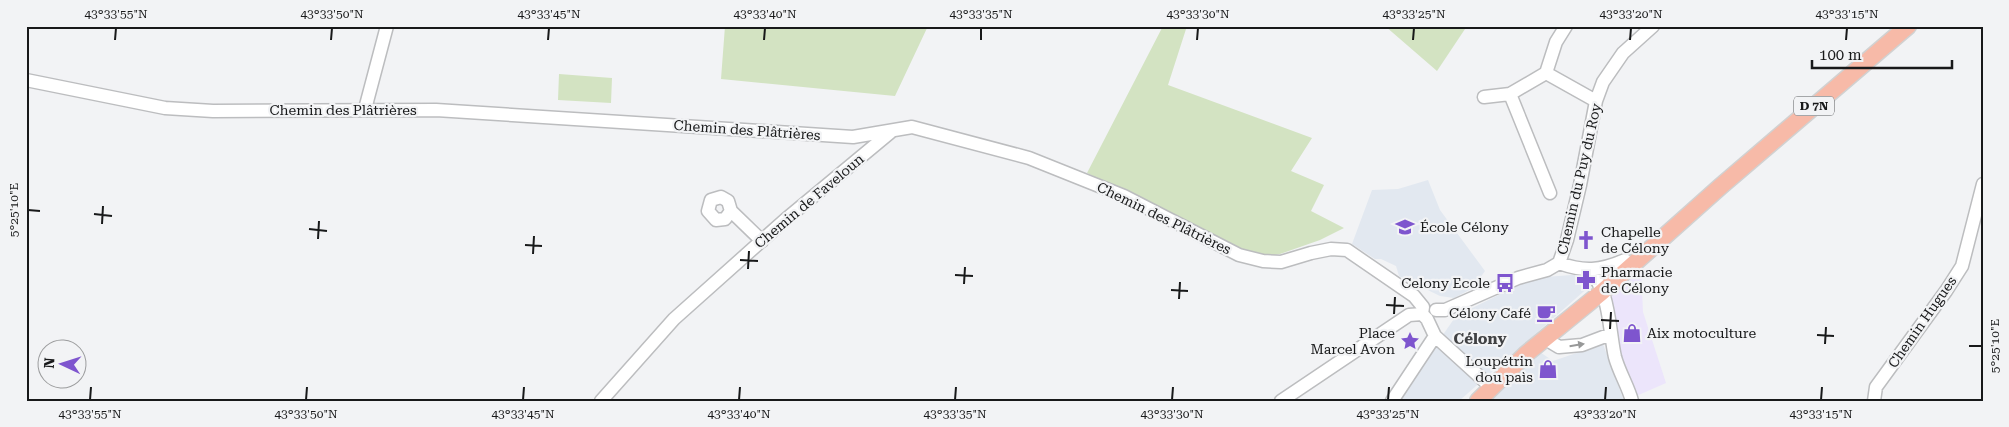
<svg xmlns="http://www.w3.org/2000/svg" width="2009" height="427" viewBox="0 0 2009 427" font-family="'Roboto Serif',serif">
  <style>
    .built { fill: #e2e8f0 }
    .industrial { fill: #ece5fb }
    .green { fill: #d3e3c2 }
    .lines { fill: none; stroke-linecap: round; stroke-linejoin: round }
    .minor-casing { stroke: #bcbdbf; stroke-width: 15 }
    .major-casing { stroke: #d1d1d1; stroke-width: 19 }
    .minor { stroke: #fff; stroke-width: 12 }
    .major { stroke: #f7baa8; stroke-width: 16 }
    .oneway { fill: #979898 }
    .ticks { fill: none; stroke: #18191a; stroke-width: 2 }
    .labels { text-anchor: middle; dominant-baseline: central; stroke-width: 4.5; stroke-linejoin: round; paint-order: stroke }
    .shield { fill: #f2f3f5; stroke: #595a5c; stroke-width: 1 }
    .shield-label { font-size: 12px; font-weight: bold; fill: #18191a }
    .street-label { font-size: 14px; fill: #18191a; stroke: #f2f3f5 }
    .poi-label { font-size: 14px; fill: #18191a; stroke: #f2f3f5; text-anchor: start }
    .neighbourhood-label { font-size: 15px; font-weight: bold; fill: #404143; stroke: #f2f3f5 }
    .neatline { fill: none; stroke: #18191a; stroke-width: 2 }
    .ticks-label { font-size: 12px; text-anchor: middle; fill: #18191a }
  </style>
  <rect width="100%" height="100%" fill="#f2f3f5"/>
  <!-- built -->
  <path class="built" d="M1428,180L1440,210L1485,271L1473,288L1454,298L1440,296L1399,276L1396,266L1381,259H1375L1352,244L1372,190L1398,189Z
    M1584,274L1591,285L1459,401H1397L1456,316L1533,278Z
    M1603,344L1624,401H1491L1537,350L1553,361Z"/>
  <!-- industrial -->
  <path class="industrial" d="M1641,268L1643,312L1666,383L1634,397L1616,340L1608,297Z"/>
  <!-- green -->
  <path class="green" d="M725,26H928L895,96L721,79Z
    M1163,26H1187L1168,85L1312,138L1291,171L1324,185L1311,211L1344,228L1320,240L1280,254L1266,257L1244,251L1087,173Z
    M1385,26H1467L1437,71Z
    M559,74L612,78L611,103L558,100Z"/>
  <g class="lines">
    <!-- minor casing -->
    <g class="minor-casing">
      <path id="minor" d="M1546,73L1556,42L1566,26
        M26,80L165,108L213,111L436,110L853,137L912,127L1029,158L1124,196L1239,255L1263,261L1281,262L1311,253L1331,249L1347,250L1414,296L1423,307
        M1510,94L1550,193
        M1484,97L1510,94L1546,73L1596,101
        M365,109L387,26
        M721,197L728,201L731,211L725,219L716,220L708,211L711,200Z
        M731,211L762,241
        M1559,263C1584,272 1600,271 1625,260
        M1586,270C1610,283 1609,332 1615,357C1619,372 1628,386 1632,401
        M1423,307L1422,314L1427,319L1435,336L1491,387
        M1436,310H1445L1518,278L1547,270L1559,263L1567,240L1580,185L1596,101L1603,82L1623,53L1653,26
        M1544,338L1559,347L1582,345L1611,334
        M601,401L674,319L786,219L892,131
        M1281,401L1409,315L1422,314
        M1392,401L1435,336
        M1874,401L1876,387L1946,291L1962,266L1983,184"/>
    </g>
    <!-- major casing -->
    <g class="major-casing">
      <path id="major" d="M1478,401L1526,354L1602,292L1721,186L1908,26"/>
    </g>
    <!-- minor -->
    <use href="#minor" class="minor"/>
    <!-- major -->
    <use href="#major" class="major"/>
  </g>
  <!-- one-way arrows -->
  <defs><path id="oneway-solid" d="M-6-.8H1V-3.2L6.5 0L1 3.2V.8H-6Z" transform="scale(1.25)"/></defs>
  <use class="oneway" href="#oneway-solid" transform="translate(1577 345) rotate(-9)"/>
  <!-- ticks -->
  <path class="ticks" d="M115,40L116,28M331,40L332,28M548,40L549,28M764,40L765,28M981,40V28M1197,40L1198,28M1413,40L1414,28M1630,40L1631,28M1846,40L1847,28M28,210L40,211M94,214L112,216M102,224L103,206M309,229L327,231M318,239L319,221M525,245L542,246M533,254L534,236M740,260L758,261M748,269L749,251M955,275L973,276M964,284L965,267M1171,290L1188,291M1179,299L1180,282M1386,305L1404,306M1394,314L1395,297M1601,320L1619,321M1610,329L1611,312M1817,335L1834,336M1825,344L1826,327M1969,346H1982M90,400L91,387M306,400L307,387M523,400L524,387M739,400L740,387M955,400L956,387M1172,400L1173,387M1388,400L1389,387M1605,400L1606,387M1821,400L1822,387"/>
  <!-- icons -->
  <defs>
    <g id="school-bare" transform="scale(1.5)"><path d="M0-5L7-2L0 1L-7-2ZM-4 1L0 2.5L4 1V4Q0 6-4 4Z" fill="#7e55ce" stroke="#f2f3f5" stroke-width="2.5" paint-order="stroke"/></g>
    <g id="church-bare" transform="scale(1.5)"><path d="M-1.2-6h2.4v3.5h3.3v2.4h-3.3V6h-2.4V-.1h-3.3v-2.4h3.3Z" fill="#7e55ce" stroke="#f2f3f5" stroke-width="2.5" paint-order="stroke"/></g>
    <g id="pharmacy-bare" transform="scale(1.5)"><path d="M-2-6h4v4h4v4h-4v4h-4v-4h-4v-4h4Z" fill="#7e55ce" stroke="#f2f3f5" stroke-width="2.5" paint-order="stroke"/></g>
    <g id="bus-bare" transform="scale(1.5)"><path d="M-5-6H5V4H4V6H2V4H-2V6H-4V4H-5ZM-3.5-4V0h7V-4ZM-3.5 1.2v1.5H-2V1.2ZM2 1.2v1.5H3.5V1.2Z" fill="#7e55ce" stroke="#f2f3f5" stroke-width="2.5" paint-order="stroke"/></g>
    <g id="cafe-bare" transform="scale(1.5)"><path d="M-5.5-4.5H6V0H3Q3 3.5 0 3.5H-2.5Q-5.5 3.5-5.5 0ZM3-3.2v2h1.7v-2ZM-6 4.5H4V6H-6Z" fill="#7e55ce" stroke="#f2f3f5" stroke-width="2.5" paint-order="stroke"/></g>
    <g id="shop-bare" transform="scale(1.5)"><path d="M-5-2.5h2.3a2.7 3.5 0 0 1 5.4 0H5L5.5 6h-11ZM-1.5-2.5h3a1.5 2.3 0 0 0-3 0Z" fill="#7e55ce" stroke="#f2f3f5" stroke-width="2.5" paint-order="stroke"/></g>
    <g id="sight-bare" transform="scale(1.5)"><path d="M0-6L1.8-2.2L6-1.7L2.9 1.2L3.7 5.4L0 3.3L-3.7 5.4L-2.9 1.2L-6-1.7L-1.8-2.2Z" fill="#7e55ce" stroke="#f2f3f5" stroke-width="2.5" paint-order="stroke"/></g>
  </defs>
  <g fill-rule="evenodd">
    <use href="#school-bare" x="1405" y="227"/>
    <use href="#church-bare" x="1586" y="240"/>
    <use href="#pharmacy-bare" x="1586" y="280"/>
    <use href="#bus-bare" x="1505" y="283"/>
    <use href="#cafe-bare" x="1546" y="313"/>
    <use href="#shop-bare" x="1632" y="333"/>
    <use href="#sight-bare" x="1410" y="341"/>
    <use href="#shop-bare" x="1548" y="369"/>
  </g>
  <g class="labels">
    <!-- shield labels -->
    <rect class="shield" x="1794" y="96.5" width="40" height="19" rx="4"/>
    <g class="shield-label">
      <text x="1814" y="106">D 7N</text>
    </g>
    <!-- street labels -->
    <g class="street-label">
      <text x="343" y="110">Chemin des Plâtrières</text>
      <text transform="translate(747 130) rotate(4)">Chemin des Plâtrières</text>
      <text transform="translate(1579 179) rotate(-77)">Chemin du Puy du Roy</text>
      <text transform="translate(809 201) rotate(-40)">Chemin de Faveloun</text>
      <text transform="translate(1164 218) rotate(26)">Chemin des Plâtrières</text>
      <text transform="translate(1922 322) rotate(-55)">Chemin Hugues</text>
    </g>
    <!-- poi labels -->
    <g class="poi-label">
      <text x="1420" y="227">École Célony</text>
      <text x="1601" y="232">Chapelle<tspan x="1601" dy="16">de Célony</tspan></text>
      <text x="1601" y="272">Pharmacie<tspan x="1601" dy="16">de Célony</tspan></text>
      <text x="1490" y="283" text-anchor="end">Celony Ecole</text>
      <text x="1531" y="313" text-anchor="end">Célony Café</text>
      <text x="1395" y="333" text-anchor="end">Place<tspan x="1395" dy="16">Marcel Avon</tspan></text>
      <text x="1647" y="333">Aix motoculture</text>
      <text x="1533" y="361" text-anchor="end">Loupétrin<tspan x="1533" dy="16">dou paìs</tspan></text>
    </g>
    <!-- neighbourhood labels -->
    <g class="neighbourhood-label">
      <text x="1480" y="339">Célony</text>
    </g>
  </g>
  <!-- border -->
  <rect width="2009" height="427" fill="none" stroke="#f2f3f5" stroke-width="55"/>
  <!-- north arrow -->
  <g transform="translate(62 364) rotate(274)"><circle r="24" fill="#f2f3f5" stroke="#9b9c9d"/>
  <path d="M0-4L9 19L0 12L-9 19Z" fill="#7e55ce"/>
  <text y="-8" font-size="14" font-weight="bold" text-anchor="middle" fill="#18191a">N</text>
  </g>
  <!-- scale -->
  <path d="M1812 60v8h140v-8" fill="none" stroke="#18191a" stroke-width="2.5"/>
  <text x="1819" y="60" font-size="15" fill="#18191a" stroke="#f2f3f5" stroke-width="4" paint-order="stroke">100 m</text>
  <rect x="28" y="28" width="1954" height="372" class="neatline"/>
  <g class="ticks-label">
    <text x="116" y="18">43°33'55"N</text>
    <text x="332" y="18">43°33'50"N</text>
    <text x="549" y="18">43°33'45"N</text>
    <text x="765" y="18">43°33'40"N</text>
    <text x="981" y="18">43°33'35"N</text>
    <text x="1198" y="18">43°33'30"N</text>
    <text x="1414" y="18">43°33'25"N</text>
    <text x="1631" y="18">43°33'20"N</text>
    <text x="1847" y="18">43°33'15"N</text>
    <text transform="translate(14 210) rotate(-90)" y="4">5°25'10"E</text>
    <text transform="translate(1995 346) rotate(-90)" y="4">5°25'10"E</text>
    <text x="90" y="418">43°33'55"N</text>
    <text x="306" y="418">43°33'50"N</text>
    <text x="523" y="418">43°33'45"N</text>
    <text x="739" y="418">43°33'40"N</text>
    <text x="955" y="418">43°33'35"N</text>
    <text x="1172" y="418">43°33'30"N</text>
    <text x="1388" y="418">43°33'25"N</text>
    <text x="1605" y="418">43°33'20"N</text>
    <text x="1821" y="418">43°33'15"N</text>
  </g>
</svg>
